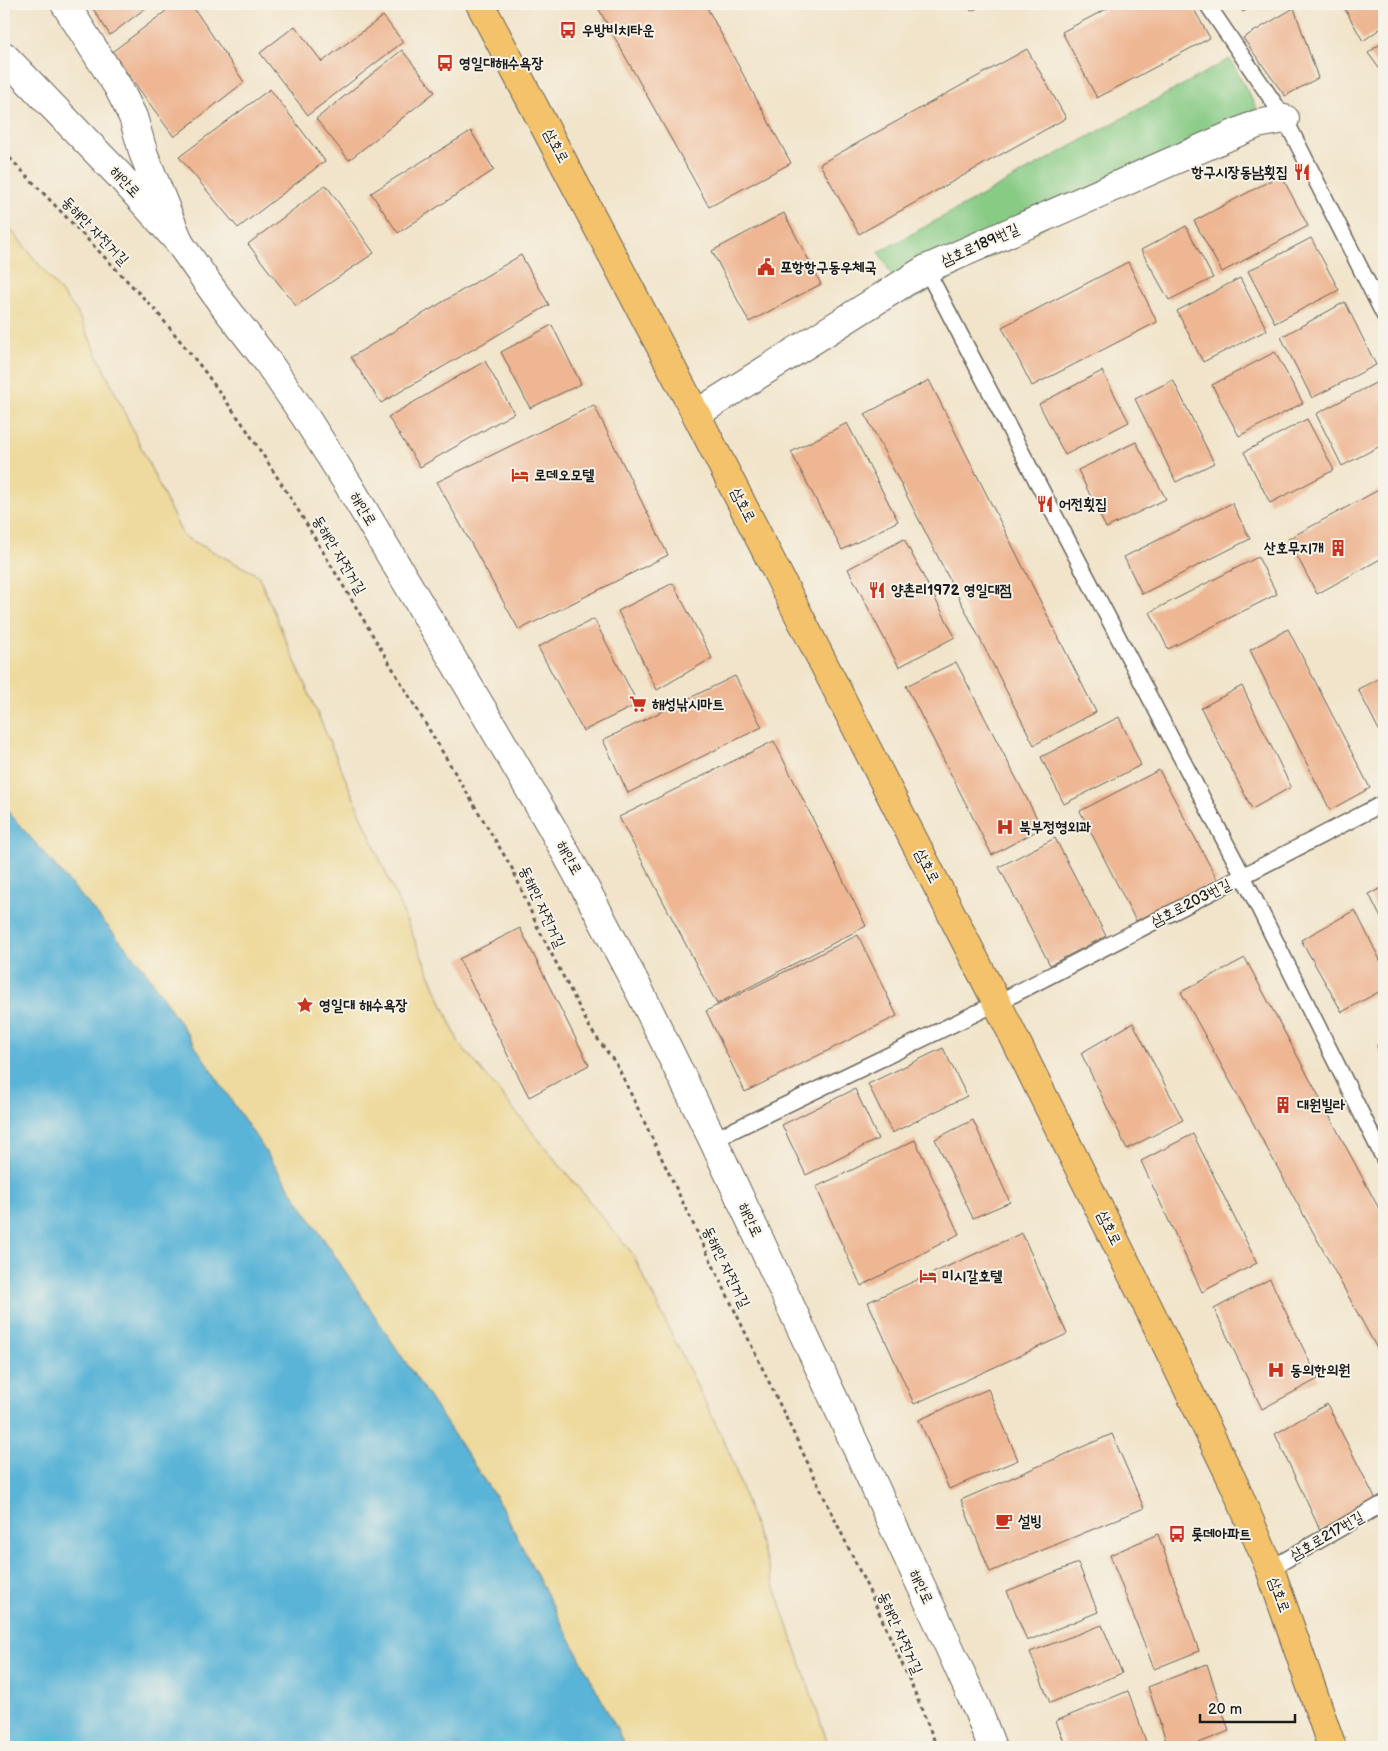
<svg xmlns="http://www.w3.org/2000/svg" width="1388" height="1751" viewBox="0 0 1388 1751" font-family="'Balsamiq Sans','Poor Story',sans-serif">
  <style>
    .green { fill: #87cb85; stroke: #527450 }
    .sand { fill: #eeda9e; stroke: #857b5d }
    .water { fill: #5ab4d7; stroke: #3b687a }
    .building { fill: #eeb693 }
    .lines { fill: none; stroke-linecap: round; stroke-linejoin: round }
    .service-casing { stroke: #676259; stroke-width: 18 }
    .minor-casing { stroke: #676259; stroke-width: 30 }
    .tertiary-casing { stroke: #676259; stroke-width: 30 }
    .primary-casing { stroke: #676259; stroke-width: 30 }
    .path { stroke: #676259; stroke-width: 3; stroke-dasharray: 4 4; stroke-linecap: butt }
    .service { stroke: #fff; stroke-width: 15 }
    .minor { stroke: #fff; stroke-width: 28 }
    .tertiary { stroke: #fff; stroke-width: 28 }
    .primary { stroke: #f4c26a; stroke-width: 28 }
    .labels { text-anchor: middle; dominant-baseline: central; stroke-width: 4; stroke-linejoin: round; paint-order: stroke }
    .poi-label { font-size: 15px; font-weight: bold; fill: #1c1c1c; stroke: #f7f3e8; text-anchor: start }
    .street-label { font-size: 15px; fill: #1c1c1c; stroke: #f7f3e8 }
  </style>
  <rect width="100%" height="100%" fill="#f7f3e8"/>
  <filter id="ink" filterUnits="userSpaceOnUse"><feTurbulence type="fractalNoise" baseFrequency=".02" numOctaves="2"/><feDisplacementMap in="SourceGraphic" scale="10" xChannelSelector="R" yChannelSelector="G"/><feConvolveMatrix kernelMatrix="1 2 1 2 8 2 1 2 1" color-interpolation-filters="sRGB"/></filter>
  <filter id="wash" filterUnits="userSpaceOnUse"><feTurbulence type="fractalNoise" baseFrequency=".0096" numOctaves="4" result="noise"/><feDisplacementMap in="SourceGraphic" scale="20" xChannelSelector="R" yChannelSelector="G"/><feGaussianBlur stdDeviation="1.12" result="paint"/><feColorMatrix in="noise" values="0 0 0 0 0 0 0 0 0 0 0 0 0 0 0 0 0 1.4 0 .05"/><feComposite in="paint" operator="in"/></filter>
  <g filter="url(#wash)">
    <rect width="100%" height="100%" fill="#f1e4ca"/>
    <!-- green -->
    <path class="green" d="M1230,59L1257,109L907,303L879,252Z"/>
    <!-- sand -->
    <path class="sand" d="M4,221L77,312L183,536L258,575L459,1043L632,1253L729,1451L829,1747H626L500,1504L142,966L4,807Z"/>
    <!-- water -->
    <path class="water" d="M4,807L142,966L500,1504L626,1747H4Z"/>
    <g id="blocks">
      <!-- building -->
      <path class="building" d="M90,4H151L110,35Z
        M175,4H191L244,82L174,137L112,52Z
        M596,4H705L791,163L709,207Z
        M967,4H986L971,11Z
        M1116,4H1191L1210,38L1097,98L1062,32Z
        M1238,4H1256L1243,12Z
        M1342,4H1384V26L1363,41Z
        M1294,8L1318,78L1285,96L1243,38Z
        M383,16L403,42L308,115L260,53L295,26L322,62Z
        M1384,41V75L1368,53Z
        M1027,49L1066,118L859,234L820,164Z
        M402,50L435,92L349,160L316,119Z
        M270,89L325,161L238,228L179,157Z
        M471,131L494,170L398,233L371,193Z
        M1281,175L1308,226L1222,272L1194,221Z
        M326,185L374,253L296,306L248,244Z
        M784,213L821,284L749,322L712,251Z
        M1186,226L1213,278L1169,300L1141,250Z
        M1311,238L1339,290L1275,323L1248,271Z
        M521,255L549,305L381,403L351,357Z
        M1128,262L1157,322L1032,386L1002,327Z
        M1240,278L1267,330L1203,362L1177,311Z
        M1345,302L1376,365L1312,398L1281,337Z
        M552,325L581,384L530,408L501,352Z
        M1275,352L1303,403L1239,436L1212,385Z
        M485,361L514,413L420,467L388,417Z
        M1102,371L1129,422L1065,455L1039,404Z
        M929,380L1096,712L1034,745L865,414Z
        M1173,380L1214,463L1176,482L1135,399Z
        M1379,381L1384,391V444L1342,466L1316,414Z
        M594,405L668,555L519,630L437,482Z
        M1307,419L1334,470L1270,503L1244,452Z
        M847,423L898,521L842,550L791,452Z
        M1136,442L1166,499L1106,528L1078,470Z
        M1384,487V557L1317,594L1288,539Z
        M1232,503L1250,539L1142,594L1124,557Z
        M904,539L955,637L899,667L848,569Z
        M1258,557L1277,594L1168,649L1150,612Z
        M673,583L712,658L657,690L618,611Z
        M594,619L638,704L583,731L538,647Z
        M1288,629L1370,788L1330,810L1250,650Z
        M956,662L1042,828L992,855L906,686Z
        M735,676L762,727L628,793L603,740Z
        M1384,676V740L1358,689Z
        M1242,686L1291,787L1252,809L1201,708Z
        M1119,717L1141,765L1064,804L1041,757Z
        M774,741L866,926L717,1004L619,817Z
        M1159,770L1218,881L1136,921L1080,811Z
        M1055,838L1106,936L1050,965L999,867Z
        M1384,887V924L1369,894Z
        M1355,910L1384,968V989L1342,1012L1301,940Z
        M520,928L589,1065L529,1097L459,959Z
        M858,935L897,1016L745,1092L706,1011Z
        M1245,958L1384,1218V1361L1181,992Z
        M1133,1023L1183,1120L1127,1149L1081,1053Z
        M1384,1042V1060L1377,1046Z
        M943,1048L967,1096L892,1133L868,1084Z
        M855,1089L878,1139L806,1175L782,1125Z
        M973,1120L1010,1202L973,1218L935,1139Z
        M1193,1134L1257,1263L1202,1292L1141,1161Z
        M915,1140L959,1234L861,1286L816,1187Z
        M1022,1233L1067,1334L914,1404L868,1302Z
        M1270,1279L1318,1379L1262,1409L1214,1309Z
        M988,1389L1018,1460L949,1489L919,1420Z
        M1327,1404L1376,1500L1320,1530L1275,1434Z
        M1112,1434L1144,1508L990,1572L961,1500Z
        M1158,1534L1199,1651L1154,1669L1110,1555Z
        M1078,1563L1098,1612L1027,1641L1007,1591Z
        M1102,1625L1122,1673L1050,1703L1030,1652Z
        M1207,1664L1229,1731L1189,1747H1168L1148,1687Z
        M1128,1691L1148,1747H1066L1056,1721Z"/>
    </g>
  </g>
  <g filter="url(#ink)">
    <use href="#blocks" fill-opacity="0" stroke="#676259" stroke-width="1"/>
    <g class="lines">
      <!-- service casing -->
      <g class="service-casing">
        <path id="service" d="M1207,4L1285,119L1384,315
          M926,269L1243,876L1384,1159
          M713,1140L997,1003L1384,803
          M1270,1569L1384,1503"/>
      </g>
      <!-- minor casing -->
      <g class="minor-casing">
        <path id="minor" d="M65,4L118,87L133,117L144,155L178,239
          M696,414L926,269L1257,124L1285,119"/>
      </g>
      <!-- tertiary casing -->
      <g class="tertiary-casing">
        <path id="tertiary" d="M4,56L119,175L178,241L221,302L267,361L304,415L348,484L493,727L551,826L597,910L641,994L713,1140L937,1620L978,1711L992,1747"/>
      </g>
      <!-- primary casing -->
      <g class="primary-casing">
        <path id="primary" d="M480,4L696,414L997,1003L1149,1309L1235,1486L1270,1569L1332,1747"/>
      </g>
      <!-- path -->
      <path class="path" d="M4,152L156,311L202,368L245,427L295,505L513,870L537,926L591,1030L617,1065L873,1599L913,1688L937,1747"/>
      <!-- service -->
      <use href="#service" class="service"/>
      <!-- minor -->
      <use href="#minor" class="minor"/>
      <!-- tertiary -->
      <use href="#tertiary" class="tertiary"/>
      <!-- primary -->
      <use href="#primary" class="primary"/>
    </g>
  </g>
  <!-- icons -->
  <defs>
    <g id="bus-bare" transform="scale(1.35)"><path d="M-5-6H5V4H4V6H2V4H-2V6H-4V4H-5ZM-3.5-4V0h7V-4ZM-3.5 1.2v1.5H-2V1.2ZM2 1.2v1.5H3.5V1.2Z" fill="#c8321e" stroke="#f7f3e8" stroke-width="2.5" paint-order="stroke"/></g>
    <g id="restaurant-bare" transform="scale(1.35)"><path d="M-5-6h1v4h1v-4h1v4h1v-4h1v5L-1.5 .5V6h-2V.5L-5-1ZM5-6V6H3V1.5H1.5Q1.5-4 5-6Z" fill="#c8321e" stroke="#f7f3e8" stroke-width="2.5" paint-order="stroke"/></g>
    <g id="civic-bare" transform="scale(1.35)"><path d="M-.6-6.5H3V-4.5H.6V-3L4-1V1h2V6H-6V1h2V-1L-.6-3ZM-1.2 2.5V6h2.4V2.5Z" fill="#c8321e" stroke="#f7f3e8" stroke-width="2.5" paint-order="stroke"/></g>
    <g id="hotel-bare" transform="scale(1.35)"><path d="M-6-4.5h1.5V1H6V5H4.5V3h-9V5H-6ZM-4 0a1.8 1.8 0 1 1 3.6 0ZM.5 0V-2.5h3Q6-2.5 6 0Z" fill="#c8321e" stroke="#f7f3e8" stroke-width="2.5" paint-order="stroke"/></g>
    <g id="building-bare" transform="scale(1.35)"><path d="M-4-6H4V6H1V3H-1V6H-4ZM-2.5-4.3h1.7v1.8h-1.7ZM.8-4.3h1.7v1.8H.8ZM-2.5-1h1.7V.8h-1.7ZM.8-1h1.7V.8H.8Z" fill="#c8321e" stroke="#f7f3e8" stroke-width="2.5" paint-order="stroke"/></g>
    <g id="supermarket-bare" transform="scale(1.35)"><path d="M-6-5.5h2.5l.6 2H6L4.5 2H-2.5L-4.4-4H-6ZM-1.5 3.2a1.3 1.3 0 1 0 .1 0ZM3 3.2a1.3 1.3 0 1 0 .1 0Z" fill="#c8321e" stroke="#f7f3e8" stroke-width="2.5" paint-order="stroke"/></g>
    <g id="hospital-bare" transform="scale(1.35)"><path d="M-5-5h3v3.5h4V-5h3V5h-3V1.5h-4V5h-3Z" fill="#c8321e" stroke="#f7f3e8" stroke-width="2.5" paint-order="stroke"/></g>
    <g id="sight-bare" transform="scale(1.35)"><path d="M0-6L1.8-2.2L6-1.7L2.9 1.2L3.7 5.4L0 3.3L-3.7 5.4L-2.9 1.2L-6-1.7L-1.8-2.2Z" fill="#c8321e" stroke="#f7f3e8" stroke-width="2.5" paint-order="stroke"/></g>
    <g id="cafe-bare" transform="scale(1.35)"><path d="M-5.5-4.5H6V0H3Q3 3.5 0 3.5H-2.5Q-5.5 3.5-5.5 0ZM3-3.2v2h1.7v-2ZM-6 4.5H4V6H-6Z" fill="#c8321e" stroke="#f7f3e8" stroke-width="2.5" paint-order="stroke"/></g>
  </defs>
  <g fill-rule="evenodd">
    <use href="#bus-bare" x="568" y="30"/>
    <use href="#bus-bare" x="445" y="63"/>
    <use href="#restaurant-bare" x="1302" y="172"/>
    <use href="#civic-bare" x="766" y="267"/>
    <use href="#hotel-bare" x="520" y="475"/>
    <use href="#restaurant-bare" x="1045" y="504"/>
    <use href="#building-bare" x="1338" y="548"/>
    <use href="#restaurant-bare" x="877" y="590"/>
    <use href="#supermarket-bare" x="638" y="704"/>
    <use href="#hospital-bare" x="1005" y="827"/>
    <use href="#sight-bare" x="305" y="1005"/>
    <use href="#building-bare" x="1283" y="1105"/>
    <use href="#hotel-bare" x="928" y="1276"/>
    <use href="#hospital-bare" x="1276" y="1370"/>
    <use href="#cafe-bare" x="1004" y="1521"/>
    <use href="#bus-bare" x="1177" y="1534"/>
  </g>
  <g class="labels">
    <!-- poi labels -->
    <g class="poi-label">
      <text x="582" y="30">우방비치타운</text>
      <text x="459" y="63">영일대해수욕장</text>
      <text x="1288" y="172" text-anchor="end">항구시장동남횟집</text>
      <text x="780" y="267">포항항구동우체국</text>
      <text x="534" y="475">로데오모텔</text>
      <text x="1059" y="504">어전횟집</text>
      <text x="1324" y="548" text-anchor="end">산호무지개</text>
      <text x="891" y="590">양촌리1972 영일대점</text>
      <text x="652" y="704">해성낚시마트</text>
      <text x="1019" y="827">북부정형외과</text>
      <text x="319" y="1005">영일대 해수욕장</text>
      <text x="1297" y="1105">대원빌라</text>
      <text x="942" y="1276">미시갈호텔</text>
      <text x="1290" y="1370">동의한의원</text>
      <text x="1018" y="1521">설빙</text>
      <text x="1191" y="1534">롯데아파트</text>
    </g>
    <!-- street labels -->
    <g class="street-label">
      <text transform="translate(556 146) rotate(62)">삼호로</text>
      <text transform="translate(125 182) rotate(47)">해안로</text>
      <text transform="translate(95 231) rotate(46)">동해안 자전거길</text>
      <text transform="translate(980 245) rotate(-24)">삼호로189번길</text>
      <text transform="translate(743 505) rotate(63)">삼호로</text>
      <text transform="translate(363 509) rotate(59)">해안로</text>
      <text transform="translate(339 555) rotate(59)">동해안 자전거길</text>
      <text transform="translate(569 858) rotate(61)">해안로</text>
      <text transform="translate(927 866) rotate(63)">삼호로</text>
      <text transform="translate(1191 903) rotate(-27)">삼호로203번길</text>
      <text transform="translate(542 907) rotate(65)">동해안 자전거길</text>
      <text transform="translate(750 1220) rotate(65)">해안로</text>
      <text transform="translate(1109 1228) rotate(64)">삼호로</text>
      <text transform="translate(726 1267) rotate(64)">동해안 자전거길</text>
      <text transform="translate(1327 1536) rotate(-30)">삼호로217번길</text>
      <text transform="translate(921 1587) rotate(65)">해안로</text>
      <text transform="translate(1279 1595) rotate(70)">삼호로</text>
      <text transform="translate(900 1633) rotate(66)">동해안 자전거길</text>
    </g>
  </g>
  <!-- margin -->
  <rect width="1388" height="1751" fill="none" stroke="#f7f3e8" stroke-width="20"/>
  <!-- scale -->
  <path d="M1200 1714v8h95v-8" fill="none" stroke="#1c1c1c" stroke-width="2.5"/>
  <text x="1208" y="1714" font-size="15" fill="#1c1c1c" stroke="#f7f3e8" stroke-width="4" paint-order="stroke">20 m</text>
</svg>
